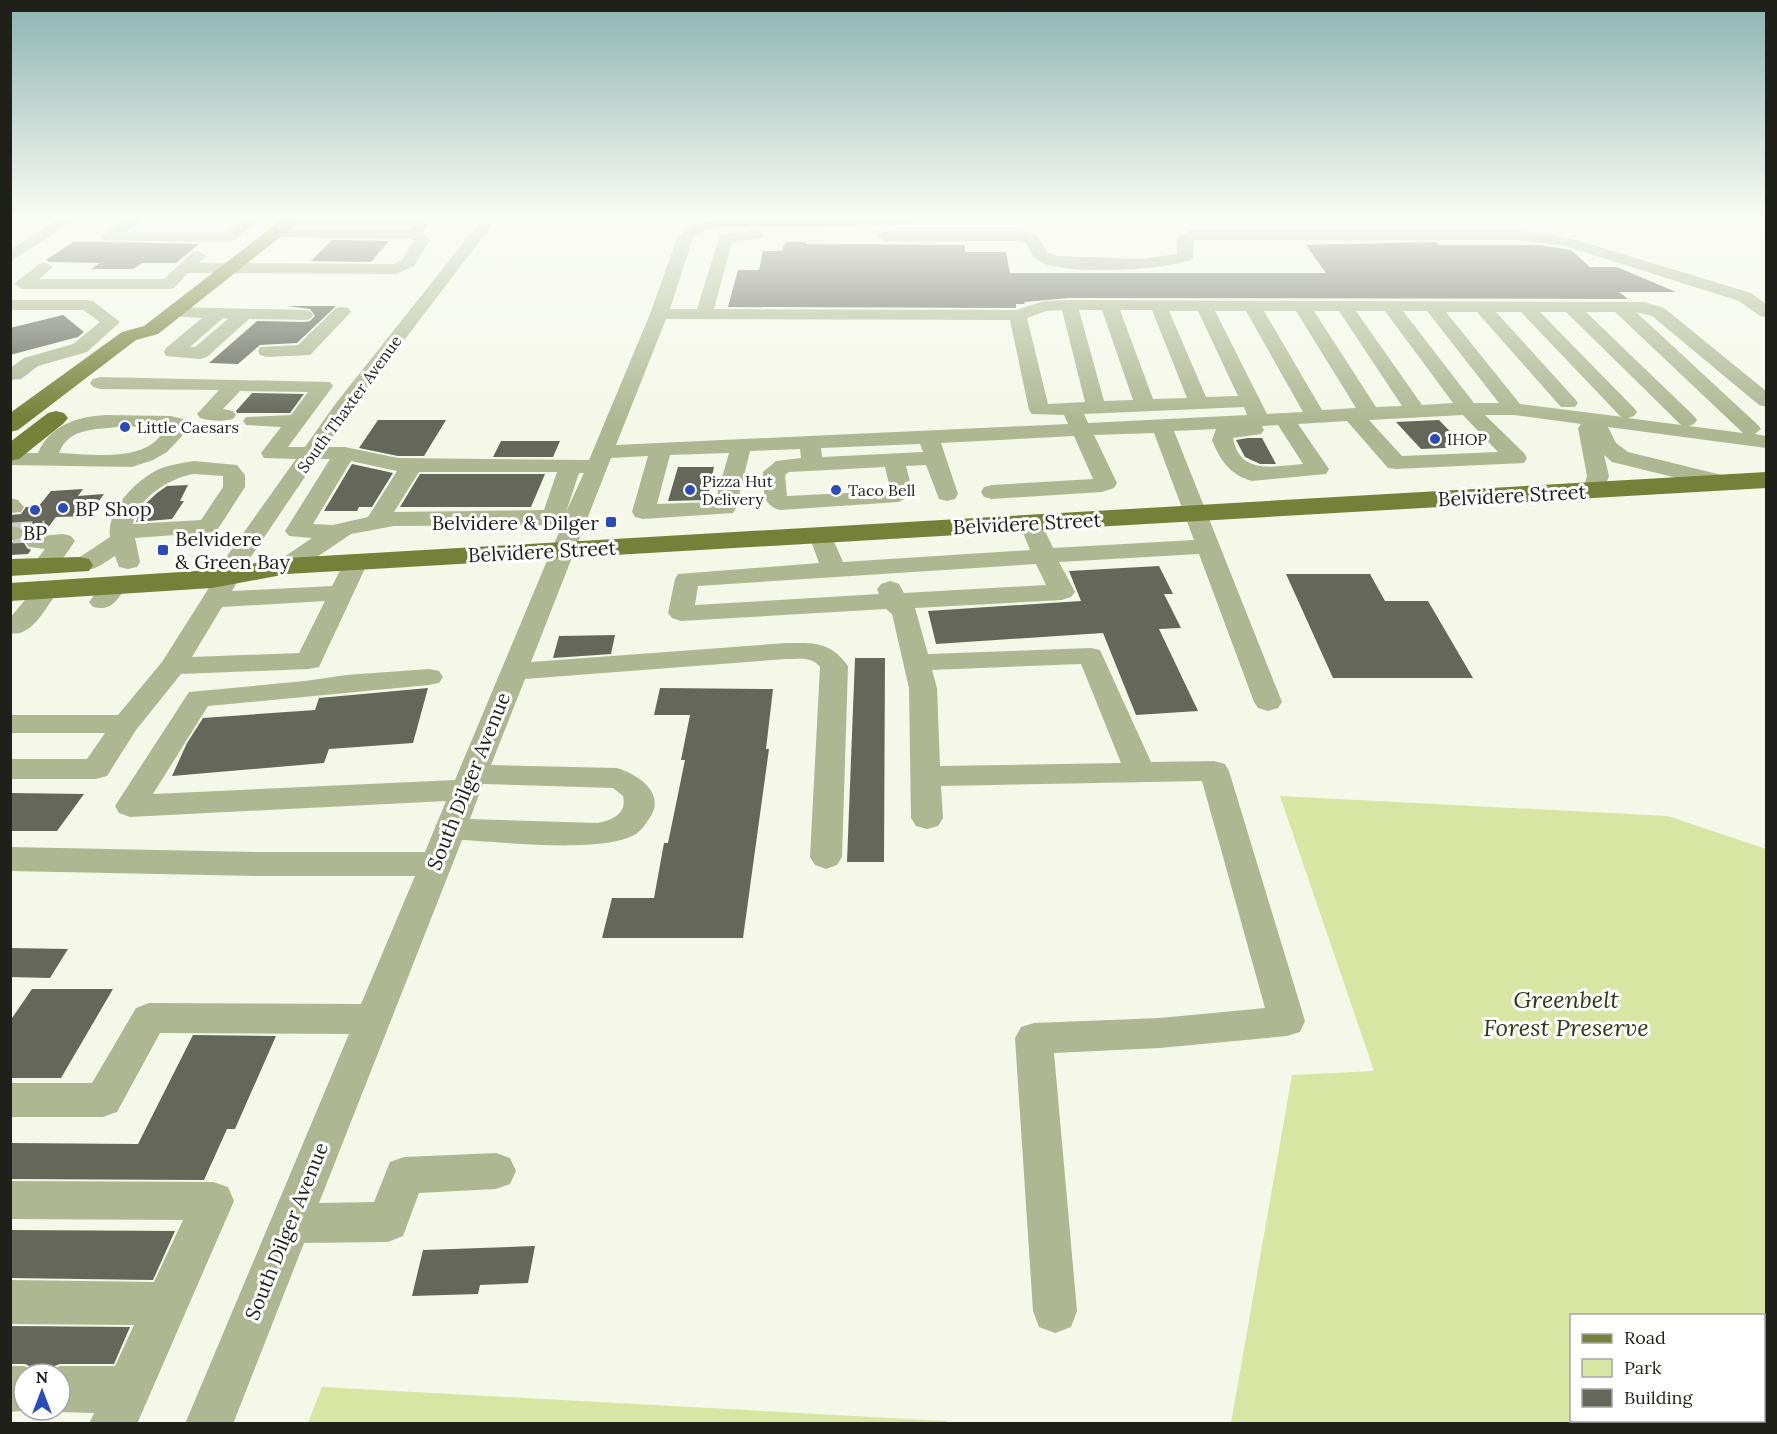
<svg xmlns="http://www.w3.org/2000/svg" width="1777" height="1434" viewBox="0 0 1777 1434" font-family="Lora,serif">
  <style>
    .green { fill: #d9e6a3; fill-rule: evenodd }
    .building { fill: #646759 }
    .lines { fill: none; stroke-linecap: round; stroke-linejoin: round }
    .minor-tunnel { stroke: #cacdbf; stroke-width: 21; stroke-dasharray: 21 10; stroke-linecap: butt }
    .minor { fill: #afb792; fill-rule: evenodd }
    .major { fill: #758138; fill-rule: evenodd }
    .poi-dot { fill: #2c4bbb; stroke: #fff; stroke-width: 2 }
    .labels { text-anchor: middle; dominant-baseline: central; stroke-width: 6; stroke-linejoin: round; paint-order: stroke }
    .far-street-label { font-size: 16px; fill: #1f201a; stroke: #fff }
    .far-poi-label { font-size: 16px; fill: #1f201a; stroke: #fff; text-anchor: start }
    .street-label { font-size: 20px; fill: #1f201a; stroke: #fff }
    .poi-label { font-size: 20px; fill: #1f201a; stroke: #fff; text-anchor: start }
    .near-park-label { font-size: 24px; font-style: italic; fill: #333913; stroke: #fff }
  </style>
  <rect width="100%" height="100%" fill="#f5f8e8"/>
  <!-- green -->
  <path class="green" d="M1280,796L1668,816L1766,849V1423H1231L1292,1075L1374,1071ZM1572,1316H1764V1420H1572Z
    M322,1387L947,1421V1423H308Z"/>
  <!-- building -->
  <path class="building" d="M332,240L389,241L371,262L311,261Z
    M73,242H103L199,244L176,263H142L133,269H91L100,263L50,262L46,260Z
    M785,242H806V244L965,245V252H1006L1010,273H1326L1306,245L1436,242L1439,245H1540L1571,250L1590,267H1617L1676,292H1619L1628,299L1069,298L1024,302L1025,304H1016V308L728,307L738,270H759L763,251H782Z
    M287,306H336L297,343L260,345L238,364L209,363L257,321L304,322L310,321L315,316L310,309Z
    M63,315L84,332L78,337L10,355V328Z
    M252,393L304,394L290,413H237L236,411Z
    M378,420H446L424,456H398L359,448Z
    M1439,420L1465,447L1421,449L1396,422Z
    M1248,438H1262L1276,464H1260L1245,457L1236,440Z
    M501,441H560L553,457H493Z
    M352,464L393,473L372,507H359L357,511H324Z
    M678,467H714L707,500L668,501Z
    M420,474H545L531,507H400Z
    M188,485L180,501H184L172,519L136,522L142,507L157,493L167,486Z
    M83,489L78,496L104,494L88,516L56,517L44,533L29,535L23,541L27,548L31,550L28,554L10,555V543L21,540L26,533L20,526L10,524V515L21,514L26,507H38L51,491Z
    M1159,566L1173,594H1164L1181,628L1159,629L1198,711L1136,715L1103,633L936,644L928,611L1081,601L1069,571Z
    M1286,574H1370L1385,601H1428L1473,678H1333Z
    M615,635L611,654L553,658L559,636Z
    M855,658H885L884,862H847Z
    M428,688L413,743L329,749L324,763L172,776L187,743L203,718L315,710L319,698Z
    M660,688L773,689L766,749H769L743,938H602L612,898H654L664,843H668L685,760H681L690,715H654Z
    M10,793L84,794L57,831H10Z
    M10,948L68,949L50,978L10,977Z
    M32,989H113L61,1078H10V1021Z
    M193,1035L276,1036L235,1129H227L204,1180L10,1179V1143L138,1144Z
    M10,1230L175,1231L153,1280L10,1278Z
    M535,1246L528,1283L480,1285L478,1294L412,1296L423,1250Z
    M10,1326L130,1327L114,1364H60L40,1371L25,1364H10Z"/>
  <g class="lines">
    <!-- minor-tunnel -->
    <path class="minor-tunnel" d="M12,533L45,531"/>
    <!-- minor -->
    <path class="minor" d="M60,218H77L10,262V250Z
      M126,218H143L126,232H226L245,218H261L235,240L230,242L104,240L101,237L104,234Z
      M286,218H425L431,222L423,233L430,240L414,266L397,274L188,273L174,288L168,289H22L14,284L39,264L45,262L53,267L39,279H164L192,253L198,251L206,256L199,263L394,264L402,260L414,241L411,239L269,237L266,234L274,229H410L412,226L292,225L287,223Z
      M721,218H922C912,230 751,226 724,227L704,230L693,238L670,309H697L720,235L757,230L765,235L762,238L732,242L714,309L1016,310L1044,301L1069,300L1644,302L1664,308L1766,391V407L1759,405L1652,316L1636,312L1758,425L1761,429L1755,434L1766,436V448L1608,427L1616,443L1628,452L1734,478L1737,483L1734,488L1726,490L1612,462L1604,455L1609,476L1602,495L1594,497L1586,495L1583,490L1587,476L1578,428L1581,424L1514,415H1485L1524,453L1527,458L1524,463L1396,469L1388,468L1347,421L1298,424L1329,469L1326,474L1252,481C1230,475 1220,460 1212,440L1216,429L1174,431L1282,702L1278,708L1268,711L1258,708L1254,702L1199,554L1059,562L1075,592L1071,597L1062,600L915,608L928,654L1091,648L1100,650L1151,762L1214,761L1225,764L1229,771L1305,1021L1300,1032L1287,1036L1160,1048L1054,1053L1077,1311L1071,1327L1055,1333L1039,1327L1033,1311L1015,1038L1021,1027L1034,1023L1160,1018L1265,1008L1202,781L941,786L943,818L938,826L927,829L916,826L911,818L909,688L892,614L886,609L681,621L672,618L668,613L675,579L678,574L819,563L809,535L813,530L821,528L829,530L843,562L1030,550L1019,523L1023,518L1031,516L1039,518L1053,548L1194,540L1154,433L1094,435L1117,483L1114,488L1102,492L992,499L984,497L981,492L984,487L992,485L1093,479L1074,436L941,443L958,494L955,499L947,501L939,499L926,465L906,466L912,489L906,498L899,502L780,510C761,505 764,489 763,472L776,461L801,458L800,449L750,451L736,508L733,513L643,519L635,517L632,512L648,456L611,458L531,662L786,643C814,643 830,641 848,666L842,857L837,865L826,869L815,865L810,857L820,667C812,656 798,659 786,659L525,679L491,765L617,768C637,774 665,792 651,816C646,823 643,829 636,834C603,854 503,842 462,840L319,1203L374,1202L390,1162L404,1157L496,1153L510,1158L516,1171L510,1184L496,1189L419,1193L403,1236L388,1242L304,1243L233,1424H185L349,1034L160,1033L117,1112L103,1117H10V1083H92L136,1008L149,1003L361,1004L415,876H256L10,871V847L256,852H425L446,801L130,817L119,813L115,806L189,692L305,681L346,675L429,669L439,671L443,677L439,683L429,685L208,706L153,794L455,780L562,525L394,526L351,534L296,571L287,573L278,571L275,566L278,561L312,538L289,536L285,531L330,459H317L248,561L239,563L230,561L227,556L296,459L264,458L261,453L281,427L246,425L243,421L246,417L291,415L308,392L240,391L223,409L233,411L236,415L233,419C222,422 211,421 200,418L197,414L219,390L100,389L93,387L90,383L93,379L100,377L330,382L333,386L288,447H305L336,403L479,223L484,221L492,226L489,229L350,411L326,447H345L398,458L589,460L650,314L678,236L694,223ZM1062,310L1085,402L1048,404L1027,318L1046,311ZM1079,310H1102L1133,400L1104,401ZM1120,310H1152L1187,398L1153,399ZM1169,311H1198L1238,396L1206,397ZM1215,311H1246L1303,412L1267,414ZM1264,311H1296L1356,408L1322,410ZM1314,311H1339L1402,406L1376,407ZM1356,311H1385L1453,403L1422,405ZM1403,311H1427L1499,403H1474ZM1446,312H1477L1561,407H1575L1578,403L1575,399L1496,312H1521L1620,416L1623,417L1520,404ZM1540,312H1566L1681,425L1628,418L1634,416L1637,412L1634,408ZM1586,312H1615L1743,433L1689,426L1694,424L1697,420L1694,416ZM666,319L1010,320L1029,410L1032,414L1064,415L1068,424L616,445ZM1244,407L1247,415L1088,423L1084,414ZM1463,415L1498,452L1402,456L1369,420ZM1278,425L1303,464C1275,466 1240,476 1233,438L1261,434L1264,430L1262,426ZM920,444L923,452L822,457L821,448ZM729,453L715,502L657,504L670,455ZM351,461L397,471L368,517L333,525L313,524ZM885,467L890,488L886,491L787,496L785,475L789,472ZM419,472H557L544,510L394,512ZM579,473H584L566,512ZM1036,564L1046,585L904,593L899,584L890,581L881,584L877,589L879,594L695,605L698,586ZM1081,664L1121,763L940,766L937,688L932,670ZM483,784L613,788L623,796C627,813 614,820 598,823L470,819Z
      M1191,230H1518L1573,239L1751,293L1766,304V317L1760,316L1739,301L1565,246L1518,240H1194L1193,257L1191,260C1165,270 1057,277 1036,259C1032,255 1029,248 1026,243L1017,241H884L876,236L884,231H1018L1038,237L1048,253L1058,256L1142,259L1177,254V238Z
      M10,300H87L93,301L120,322L87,352L38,366L21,379L10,380V368L24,358L73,344L100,322L83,310H10Z
      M174,307L304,310L310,311L313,315L310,319L304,320L249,319L207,357L200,359L166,356L164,352L166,348L202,318L168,316L165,312L168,308ZM223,318L228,319L195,347H190Z
      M342,307L348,308L351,312L310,355L267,357L260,355L258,351L260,347L298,345L336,308Z
      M105,415L171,416L183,419L186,423L182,436L167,452L153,460L132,467L10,465V453H38C50,425 77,417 105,415ZM122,426L165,428C149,464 91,454 59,453C70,425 99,431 122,426Z
      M194,461L237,465L245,475V487L216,532L135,538L140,562L137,567L128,569L119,567L115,556C102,564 93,573 77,569L74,564L77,559L110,537C106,511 134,482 157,470C168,465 181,463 194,461ZM194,474L223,476V487L201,520L133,524C136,499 171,477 194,474Z
      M10,498L18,500L24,507L21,512L10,513Z
      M10,526L20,528L24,533L20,538L10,541Z
      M63,534L71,536L75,541C64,556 55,577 34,572L31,567L45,549L29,547L25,542L29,537Z
      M356,555L365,557L368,562L319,667L309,669L181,674L136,730L107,776L96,779H10V759H87L105,733H10V715H118L162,662L219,572L228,570L237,572L240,577L232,591L332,586L347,557ZM325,601L299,653L192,657L222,607Z
      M115,578L124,580L127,585C118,599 112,612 93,607L89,602C97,592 103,581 115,578Z
      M47,581L56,584L60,589L56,594C45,609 31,638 10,633V618L38,584Z
      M10,1181L213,1182L228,1187L234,1201L137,1424H89L94,1413L60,1412L54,1410H60V1374H43L60,1366H115L134,1325L10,1324V1280L154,1282L183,1220L10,1219Z
      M10,1366H24L41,1374H24V1410H30L10,1412Z"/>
    <!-- major -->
    <path class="major" d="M284,218H304L158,334L136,340L18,430L10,432V413L122,332L144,326Z
      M56,411L64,413L68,418L64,423L19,459L10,461V442L48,413Z
      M1766,472V488L287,574L212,588L10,601V583L212,570L287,558Z
      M79,557L89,559L93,565L89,571L10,576V559Z"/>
  </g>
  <!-- sky -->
  <linearGradient id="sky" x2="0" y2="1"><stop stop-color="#8cb3ae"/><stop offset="0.52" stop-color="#fafcf5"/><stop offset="1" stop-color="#fafcf5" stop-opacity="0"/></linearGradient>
  <rect width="1777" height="419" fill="url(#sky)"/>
  <!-- markers -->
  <g class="poi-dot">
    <circle cx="125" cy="427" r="6"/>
    <circle cx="1435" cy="439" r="6"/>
    <circle cx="690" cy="490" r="6"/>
    <circle cx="836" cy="490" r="6"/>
    <circle cx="63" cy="508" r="6"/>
    <circle cx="35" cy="510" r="6"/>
    <rect x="605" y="516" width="12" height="12" rx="3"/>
    <rect x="157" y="544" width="12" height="12" rx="3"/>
  </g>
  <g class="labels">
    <!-- far-street labels -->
    <g class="far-street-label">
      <text transform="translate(349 404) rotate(-54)">South Thaxter Avenue</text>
    </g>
    <!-- far-poi labels -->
    <g class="far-poi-label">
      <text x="137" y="427">Little Caesars</text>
      <text x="1447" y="439">IHOP</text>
      <text x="702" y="481">Pizza Hut<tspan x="702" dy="18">Delivery</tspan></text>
      <text x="848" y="490">Taco Bell</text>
    </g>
    <!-- street labels -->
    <g class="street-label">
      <text transform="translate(1512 495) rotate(-3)">Belvidere Street</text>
      <text transform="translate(1027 523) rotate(-3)">Belvidere Street</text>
      <text transform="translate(542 551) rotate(-3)">Belvidere Street</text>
      <text transform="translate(468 781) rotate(-68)">South Dilger Avenue</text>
      <text transform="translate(286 1231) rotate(-68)">South Dilger Avenue</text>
    </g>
    <!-- poi labels -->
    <g class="poi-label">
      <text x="75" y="508">BP Shop</text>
      <text x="599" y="522" text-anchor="end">Belvidere &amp; Dilger</text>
      <text x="35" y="532" text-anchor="middle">BP</text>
      <text x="175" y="538">Belvidere<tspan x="175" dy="23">&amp; Green Bay</tspan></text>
    </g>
    <!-- near-park labels -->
    <g class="near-park-label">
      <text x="1566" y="999">Greenbelt<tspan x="1566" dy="28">Forest Preserve</tspan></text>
    </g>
  </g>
  <!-- border -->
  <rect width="1777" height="1434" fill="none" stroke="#1f201a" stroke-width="24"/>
  <!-- legend -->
  <rect x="1570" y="1314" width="195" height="108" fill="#ffffff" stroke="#a5a6a3" stroke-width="1.5"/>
  <rect x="1582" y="1334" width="30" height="9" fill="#758138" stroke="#a5a6a3" stroke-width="1.5"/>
  <text x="1624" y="1344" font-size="18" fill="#1f201a">Road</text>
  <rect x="1582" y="1359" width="30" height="18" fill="#d9e6a3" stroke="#a5a6a3" stroke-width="1.5"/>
  <text x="1624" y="1374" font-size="18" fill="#1f201a">Park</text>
  <rect x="1582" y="1389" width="30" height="18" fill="#646759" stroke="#a5a6a3" stroke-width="1.5"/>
  <text x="1624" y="1404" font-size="18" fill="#1f201a">Building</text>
  <!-- north arrow -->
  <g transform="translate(42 1392)"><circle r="28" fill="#ffffff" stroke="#a5a6a3" stroke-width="1.5"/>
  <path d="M0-4.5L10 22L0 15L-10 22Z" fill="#2c4bbb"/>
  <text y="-9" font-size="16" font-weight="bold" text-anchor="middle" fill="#1f201a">N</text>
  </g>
</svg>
